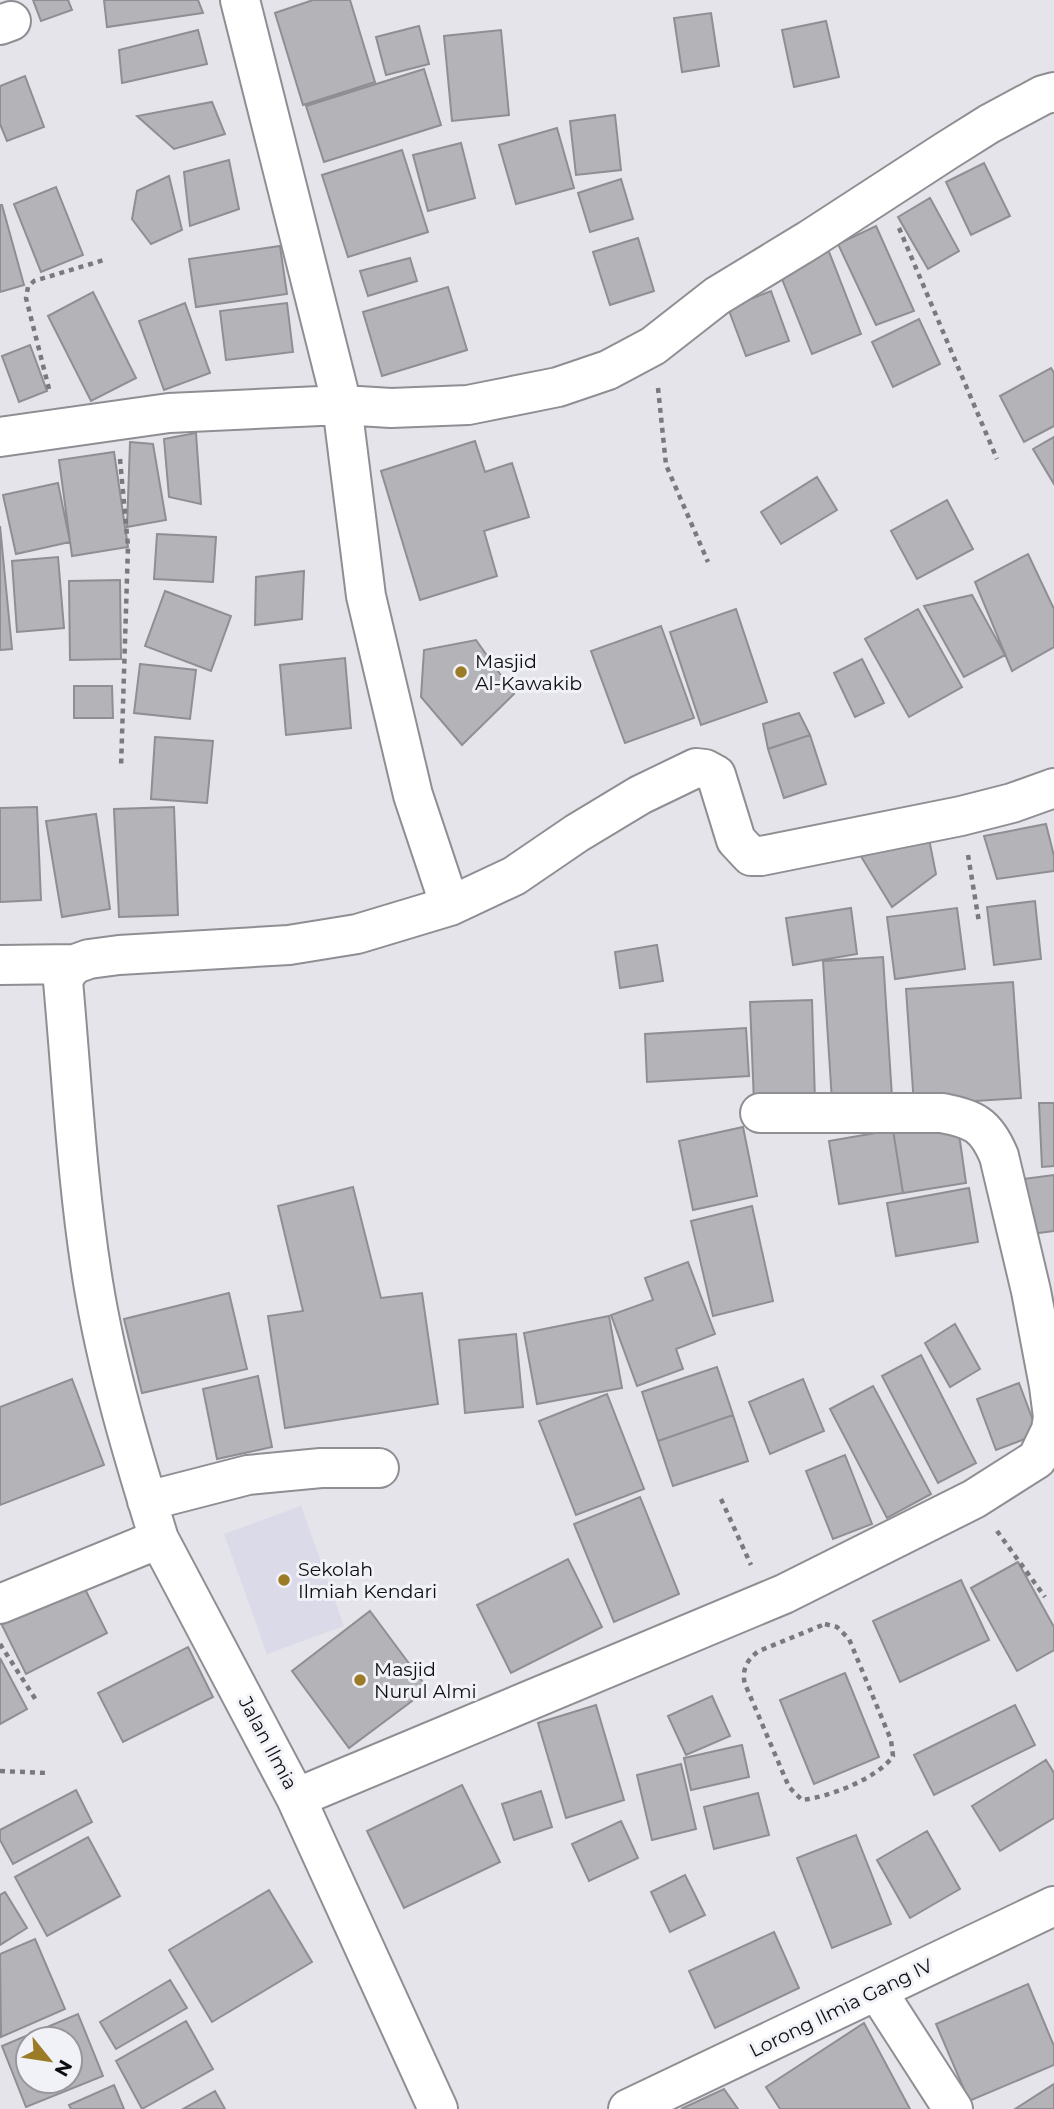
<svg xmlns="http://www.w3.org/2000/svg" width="1054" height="2109" viewBox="0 0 1054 2109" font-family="Montserrat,sans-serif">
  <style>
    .built { fill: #dadae8 }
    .building { fill: #b3b3b8; stroke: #8e8e93; stroke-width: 2; fill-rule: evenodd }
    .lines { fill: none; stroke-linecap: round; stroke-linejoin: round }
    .minor-casing { stroke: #8e8e93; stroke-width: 42 }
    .path { stroke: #7a7a7e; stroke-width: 4.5; stroke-dasharray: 5 5; stroke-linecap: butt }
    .minor { stroke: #fff; stroke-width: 38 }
    .poi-dot { fill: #9b7b25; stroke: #f1f2f8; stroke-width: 2.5 }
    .labels { text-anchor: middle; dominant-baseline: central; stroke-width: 6; stroke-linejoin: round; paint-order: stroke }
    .poi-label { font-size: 19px; fill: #0f0f11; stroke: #f1f2f8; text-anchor: start }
    .street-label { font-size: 19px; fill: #0f0f11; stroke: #f1f2f8 }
  </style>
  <rect width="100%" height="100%" fill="#e4e4ea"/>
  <!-- built -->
  <path class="built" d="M301,1506L344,1626L267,1654L224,1534Z"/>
  <!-- building -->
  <path class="building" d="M33,0H68L72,10L41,21Z
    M104,0H198L203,13L107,27Z
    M313,0H350L375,82L303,105L275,13Z
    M711,13L719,66L682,72L674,18Z
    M826,21L839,77L794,87L782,30Z
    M419,26L429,64L386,75L376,37Z
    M198,30L207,64L122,83L119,50Z
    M501,30L509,115L452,121L444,36Z
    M424,69L441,125L324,162L306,106Z
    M25,76L44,127L7,141L0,124V86Z
    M212,102L225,134L174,149L137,116Z
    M615,115L621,170L576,175L570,121Z
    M557,128L574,188L516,204L499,145Z
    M461,143L475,198L428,211L413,155Z
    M402,150L428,232L348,257L322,175Z
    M229,160L239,209L190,226L184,172Z
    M984,163L1010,216L971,235L946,182Z
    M169,176L182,230L151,244L132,219L137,191Z
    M621,179L633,219L590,232L578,193Z
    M56,187L83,255L41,272L14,204Z
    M930,198L959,251L928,269L898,217Z
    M0,205H2L24,285L0,292Z
    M876,226L914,311L876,325L838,244Z
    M638,238L654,291L610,305L593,252Z
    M826,244L861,334L812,354L776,264Z
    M280,246L287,294L196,307L189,259Z
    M410,258L417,281L368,296L360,271Z
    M448,287L467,350L382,376L363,312Z
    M771,291L789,341L746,356L728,308Z
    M93,292L136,378L91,401L48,316Z
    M185,303L210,373L164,390L139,321Z
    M287,303L293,352L226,360L220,311Z
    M919,319L940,364L893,387L872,342Z
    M30,345L47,391L19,402L2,356Z
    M1051,368L1054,373V426L1024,442L1000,396Z
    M196,433L201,504L169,497L164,439Z
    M1054,437V484L1033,449Z
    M475,441L485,472L512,463L529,517L484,531L497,576L420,600L381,471Z
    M130,442L153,444L166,520L127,527Z
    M114,452L128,547L72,556L59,460Z
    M817,477L837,510L781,544L761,512Z
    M58,483L70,542L16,554L3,495Z
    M947,500L973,549L917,579L891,531Z
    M0,526L12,649L0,650Z
    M157,534L216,537L213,582L154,579Z
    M1028,554L1054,609V647L1012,671L975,582Z
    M58,557L64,628L17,632L12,561Z
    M304,571L302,619L255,625L256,577Z
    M120,580L121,659L70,660L69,581Z
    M165,591L231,616L211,671L145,646Z
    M972,595L1005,655L964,677L924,606Z
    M736,609L767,702L701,725L670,632Z
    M918,609L962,687L909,717L865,639Z
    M661,626L694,718L625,743L591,651Z
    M476,640L514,694L462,745L421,697L424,650Z
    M345,658L351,728L286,735L280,665Z
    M862,659L884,703L855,717L834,673Z
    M140,664L196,670L190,719L134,713Z
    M74,686H112L113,718H74Z
    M799,713L810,735L768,749L763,724Z
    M810,735L826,784L784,798L768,749Z
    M155,737L213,741L207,803L151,799Z
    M37,807L41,900L0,902V808Z
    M174,807L178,915L119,917L114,809Z
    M96,814L110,909L62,917L46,821Z
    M1046,824L1054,856V871L997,879L984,836Z
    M927,829L936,874L892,907L854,845Z
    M1035,901L1041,959L994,965L987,907Z
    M851,908L857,954L793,965L786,918Z
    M957,908L965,969L895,979L887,917Z
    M657,945L663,981L620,988L615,952Z
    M883,957L892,1097L832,1101L823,961Z
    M1013,982L1021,1098L914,1105L906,989Z
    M812,1000L815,1101L754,1103L750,1002Z
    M746,1028L749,1076L647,1082L645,1034Z
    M1039,1103H1054V1166L1042,1167Z
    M957,1120L966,1183L903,1193L893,1130Z
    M743,1127L757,1196L693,1210L679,1141Z
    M893,1130L903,1193L839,1204L829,1141Z
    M1054,1175V1231L1024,1235L1016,1180Z
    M353,1187L381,1298L422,1293L438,1404L285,1428L268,1316L303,1311L278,1206Z
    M969,1188L978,1242L896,1256L887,1203Z
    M752,1206L773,1301L713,1316L691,1221Z
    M688,1262L715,1334L676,1349L683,1369L637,1386L611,1315L653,1300L645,1278Z
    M229,1293L247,1369L142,1393L124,1319Z
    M609,1316L622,1388L537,1404L524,1333Z
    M955,1324L980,1369L950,1387L925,1343Z
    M516,1334L523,1407L465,1413L459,1340Z
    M921,1355L976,1463L938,1483L882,1376Z
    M717,1367L733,1415L658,1441L642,1392Z
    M258,1376L272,1447L217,1459L203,1389Z
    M72,1379L104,1465L0,1505V1407Z
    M803,1379L824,1431L770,1454L749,1402Z
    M1019,1383L1038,1434L996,1450L977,1399Z
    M873,1386L931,1494L887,1518L830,1409Z
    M607,1394L644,1489L576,1515L539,1421Z
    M733,1415L748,1461L673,1486L658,1441Z
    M845,1455L872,1524L833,1539L806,1471Z
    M640,1497L679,1594L614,1622L574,1524Z
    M568,1559L602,1627L511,1673L477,1605Z
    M1018,1562L1054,1627V1650L1017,1671L971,1588Z
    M80,1579L107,1633L26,1674L0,1621Z
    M961,1580L989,1640L900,1682L873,1621Z
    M370,1611L428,1689L349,1748L292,1671Z
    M188,1647L213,1697L123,1742L98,1693Z
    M0,1658L27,1709L0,1724Z
    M845,1673L879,1757L814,1784L780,1700Z
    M712,1696L730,1736L686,1755L668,1716Z
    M596,1705L624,1800L566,1818L538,1723Z
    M1015,1705L1035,1745L934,1795L914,1755Z
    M742,1745L749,1777L691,1790L684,1758Z
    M1046,1760L1054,1773V1818L1000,1851L972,1806Z
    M681,1764L696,1829L652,1840L637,1775Z
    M462,1785L500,1862L404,1908L367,1831Z
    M76,1790L92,1822L13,1864L0,1840V1830Z
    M541,1791L552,1827L514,1840L502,1804Z
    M758,1793L769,1835L714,1849L704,1807Z
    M621,1821L638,1858L589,1881L572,1844Z
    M927,1831L960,1889L910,1918L877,1860Z
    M856,1835L891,1924L832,1948L797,1858Z
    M88,1837L120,1896L47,1936L15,1877Z
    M685,1875L705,1915L670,1932L651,1892Z
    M269,1890L312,1962L212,2022L169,1950Z
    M5,1892L27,1928L0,1945V1895Z
    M774,1932L799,1988L715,2028L689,1971Z
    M35,1939L65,2009L1,2037L0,1954Z
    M170,1980L187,2008L116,2049L100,2022Z
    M1028,1984L1054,2046V2065L969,2101L936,2024Z
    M78,2014L103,2076L26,2107L2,2046ZM28,2039H70V2081H28Z
    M186,2021L213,2069L142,2109L116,2061Z
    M864,2023L910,2109H780L766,2087Z
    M1054,2084V2109H1015Z
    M114,2085L124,2109H71L69,2105Z
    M724,2089L738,2109H681Z
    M215,2091L225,2109H183Z"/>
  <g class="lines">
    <!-- minor casing -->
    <g class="minor-casing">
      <path id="minor" d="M240,0L342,405L366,596L413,795L450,906
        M0,25L11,21
        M0,437L169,413L342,405L391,408L468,405L558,387L608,370L653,346L717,296L809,240L946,151L989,124L1043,95L1054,92
        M75,964L68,971L63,981C72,1081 77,1183 93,1282C107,1369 133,1455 159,1539
        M0,965L75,964L89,959L119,955L289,945L357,934L450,906L514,876L577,833L640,795L696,768L705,769L716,775L736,840L751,856H761L961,816L1012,803L1054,788
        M147,1501L248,1475L321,1468H379
        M0,1604L159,1539L296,1798L438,2109
        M296,1798L784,1594L974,1499L1037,1459L1051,1430L1053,1417L1049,1386L1031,1291L999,1156C986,1125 974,1119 942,1113H760
        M877,1991L953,2109
        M628,2109L1054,1906"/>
    </g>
    <!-- path -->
    <path class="path" d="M899,228L997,459
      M658,388L666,465L708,562
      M49,389L26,298L28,287L34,281L104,260
      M120,459L128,546L121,768
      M968,855L979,922
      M721,1499L751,1565
      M997,1531L1045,1597
      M825,1624L837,1627L849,1639L891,1740L893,1756C877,1779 829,1797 802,1800L789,1787L745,1684C741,1670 748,1658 759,1651Z
      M0,1644L36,1700
      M0,1771L48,1773"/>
    <!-- minor -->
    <use href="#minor" class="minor"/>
  </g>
  <!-- markers -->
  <g class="poi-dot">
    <circle cx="461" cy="672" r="7"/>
    <circle cx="284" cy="1580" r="7"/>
    <circle cx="360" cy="1680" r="7"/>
  </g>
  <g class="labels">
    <!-- poi labels -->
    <g class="poi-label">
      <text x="475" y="661">Masjid<tspan x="475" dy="22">Al-Kawakib</tspan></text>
      <text x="298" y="1569">Sekolah<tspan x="298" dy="22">Ilmiah Kendari</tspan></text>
      <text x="374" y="1669">Masjid<tspan x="374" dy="22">Nurul Almi</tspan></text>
    </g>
    <!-- street labels -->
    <g class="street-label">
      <text transform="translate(268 1743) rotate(62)">Jalan Ilmia</text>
      <text transform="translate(841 2008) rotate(-26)">Lorong Ilmia Gang IV</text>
    </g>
  </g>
  <!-- north arrow -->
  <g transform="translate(49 2060) rotate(120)"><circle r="33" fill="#f1f2f8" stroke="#97979c" stroke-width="2"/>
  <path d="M0-5L12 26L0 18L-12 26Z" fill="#9b7b25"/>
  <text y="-10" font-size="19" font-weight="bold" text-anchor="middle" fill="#0f0f11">N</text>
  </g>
</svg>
